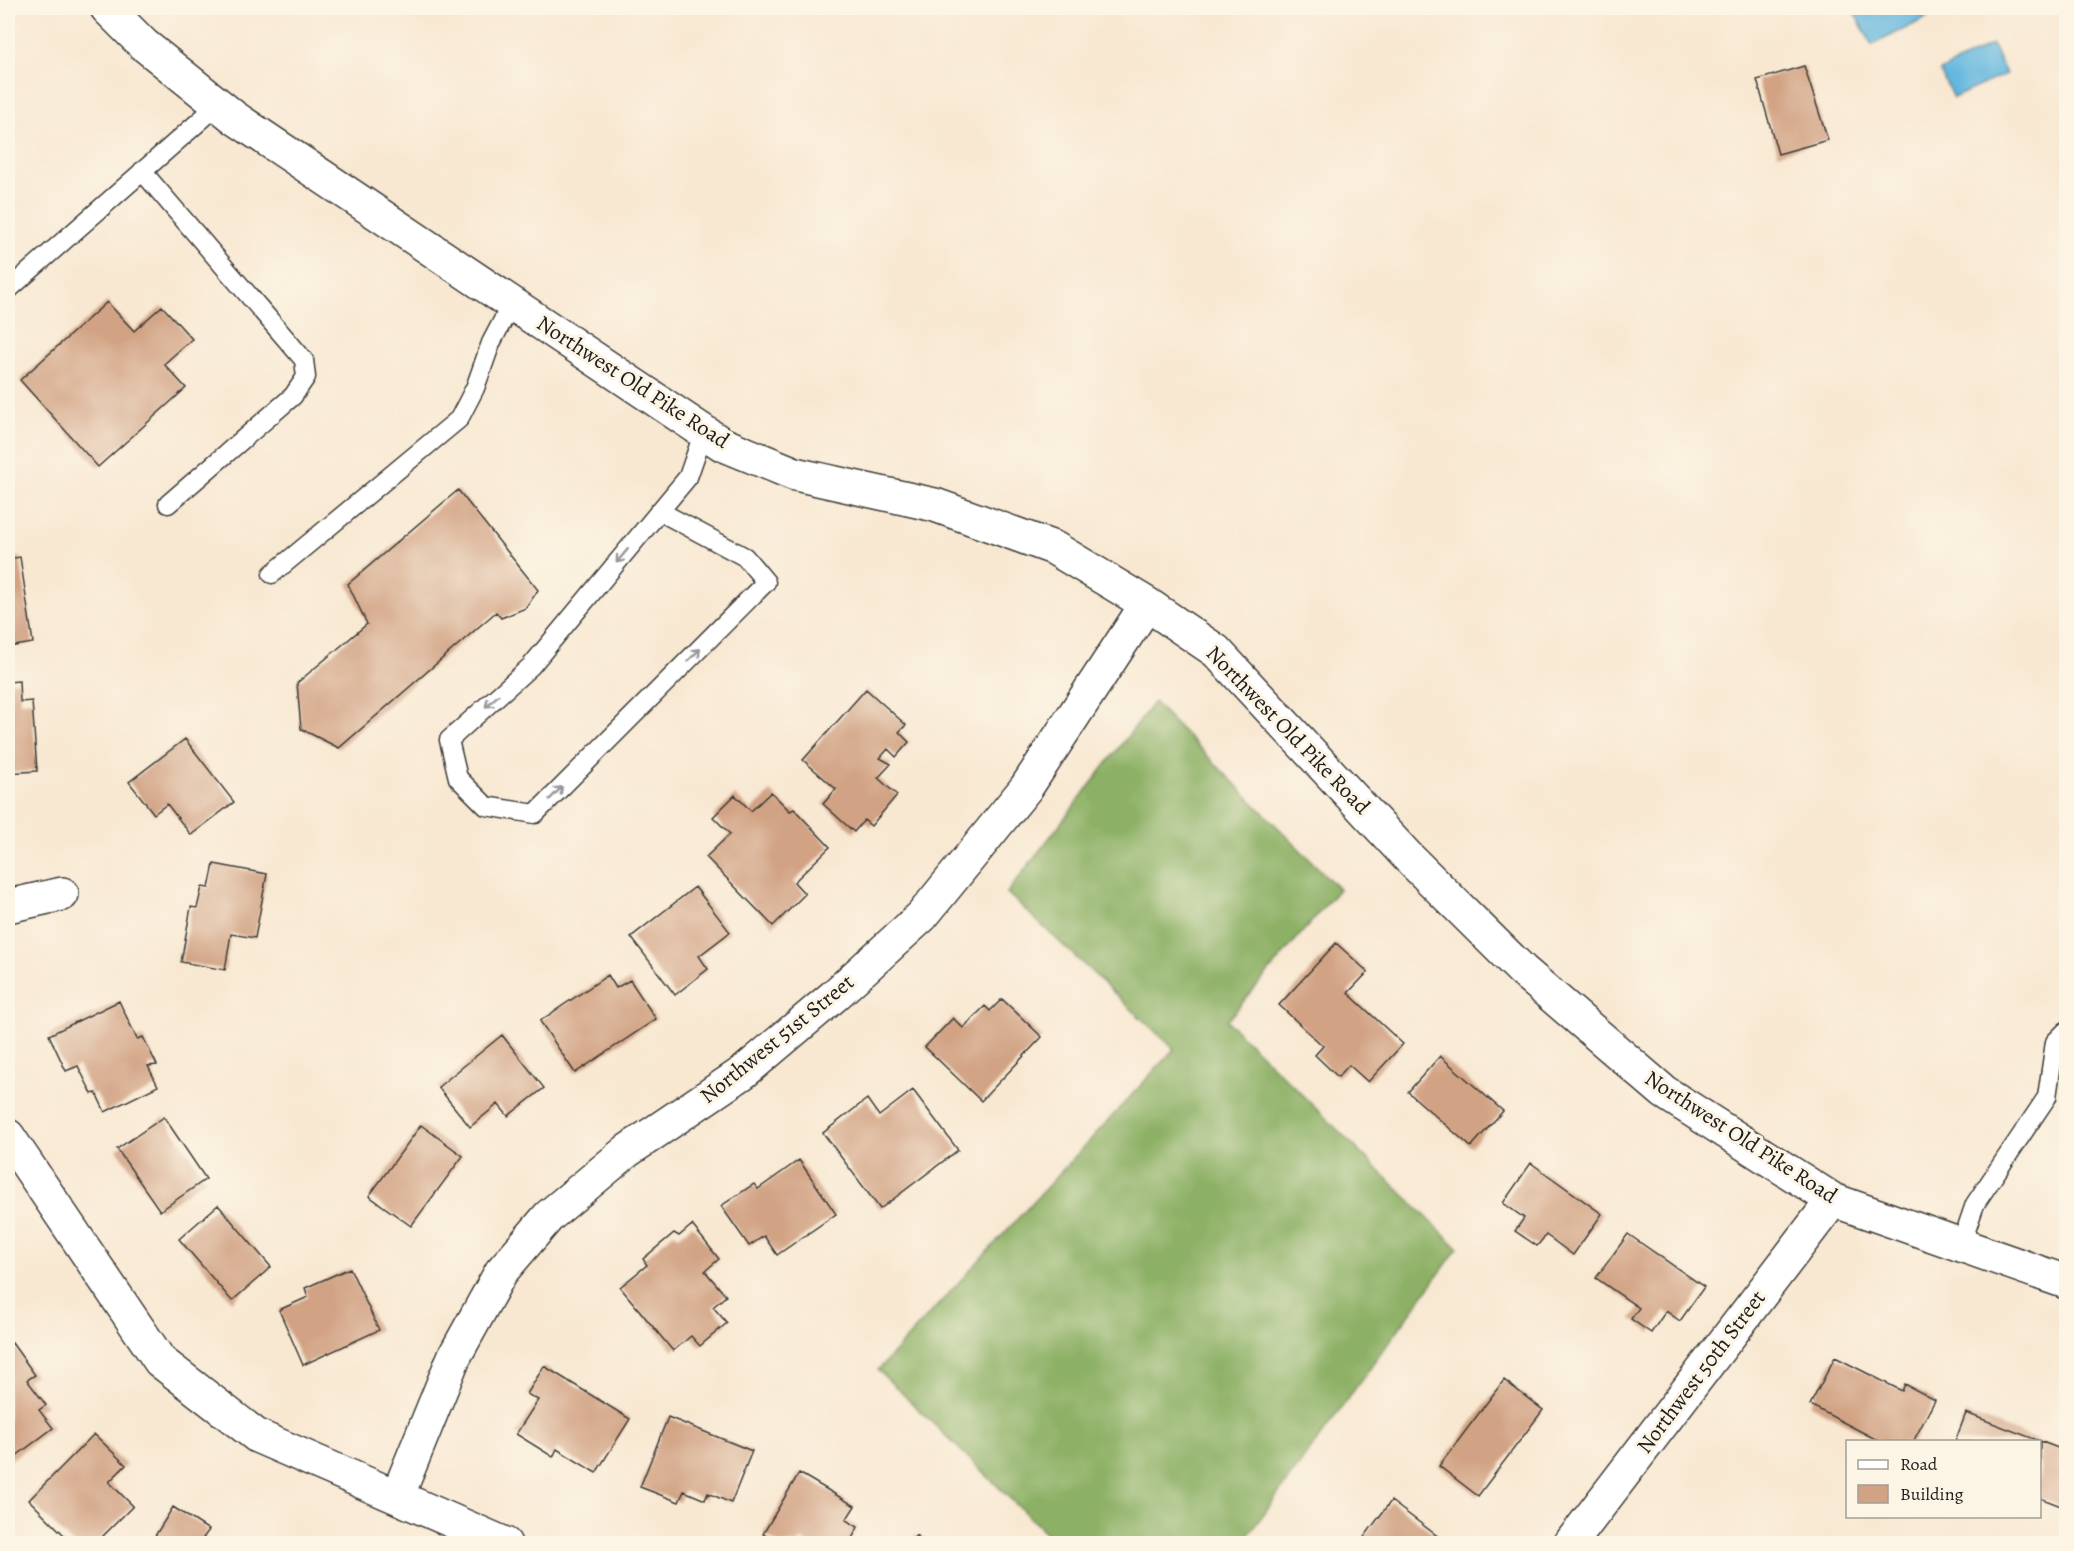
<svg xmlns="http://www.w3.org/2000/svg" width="2074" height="1551" viewBox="0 0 2074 1551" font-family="Alegreya,serif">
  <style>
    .forest { fill: #8cb065; stroke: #546640; stroke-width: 1.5 }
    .water { fill: #63b7df; stroke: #406a7e; stroke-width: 1.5 }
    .building { fill: #d1a283 }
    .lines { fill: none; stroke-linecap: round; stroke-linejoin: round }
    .service-casing { stroke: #3d3b37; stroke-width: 21 }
    .minor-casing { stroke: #3d3b37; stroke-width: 36 }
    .service { stroke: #fff; stroke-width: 18 }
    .minor { stroke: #fff; stroke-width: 33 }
    .oneway { stroke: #999 }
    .labels { text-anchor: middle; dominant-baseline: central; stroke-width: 6; stroke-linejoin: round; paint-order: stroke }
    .street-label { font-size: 22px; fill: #1c1c1c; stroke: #fcf5e5 }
  </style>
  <rect width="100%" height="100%" fill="#fcf5e5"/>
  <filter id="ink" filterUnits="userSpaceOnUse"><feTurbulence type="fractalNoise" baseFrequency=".0167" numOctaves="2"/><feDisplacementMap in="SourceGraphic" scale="12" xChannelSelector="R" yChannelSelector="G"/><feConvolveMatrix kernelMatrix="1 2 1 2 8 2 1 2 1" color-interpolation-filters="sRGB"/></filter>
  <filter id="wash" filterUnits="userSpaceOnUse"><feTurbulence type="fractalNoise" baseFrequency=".008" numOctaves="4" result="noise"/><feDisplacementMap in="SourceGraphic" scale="24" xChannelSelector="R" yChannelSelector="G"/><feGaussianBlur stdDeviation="1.35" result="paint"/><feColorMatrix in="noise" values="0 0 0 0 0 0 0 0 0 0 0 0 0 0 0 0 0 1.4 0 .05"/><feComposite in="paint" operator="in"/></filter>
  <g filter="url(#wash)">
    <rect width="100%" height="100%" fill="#f8e8d2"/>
    <!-- forest -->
    <path class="forest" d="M1154,702L1339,889L1227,1021L1458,1248L1246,1538L1253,1543H1056L878,1370L1174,1049L1007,893Z"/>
    <!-- water -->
    <path class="water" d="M1852,8H1935L1937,13L1872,45Z
      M1992,44L2006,74L1953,98L1940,71Z"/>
    <g id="blocks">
      <!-- building -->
      <path class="building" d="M1804,66L1828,140L1778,154L1757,80Z
        M107,302L134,331L162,306L192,339L164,364L186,388L98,467L20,380Z
        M458,490L538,590L526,608L501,618L496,612L339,748L301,729L297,683L367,624L348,584Z
        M20,557L33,643L8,647V559Z
        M19,681L20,702L32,701L37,771L8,773V682Z
        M866,689L906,725L899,732L909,742L896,757L888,749L880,758L891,764L878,778L897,795L871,826L864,820L854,832L823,804L836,789L803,760Z
        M185,739L234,802L191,835L167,804L154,814L129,782Z
        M771,792L790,811L794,809L830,847L794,882L805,894L773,926L706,857L730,834L713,817L735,795L751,811Z
        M214,864L267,874L255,938L231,934L225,970L181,962L191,907L197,908L202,887L209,888Z
        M695,887L730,932L699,956L708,969L675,995L631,937Z
        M1336,943L1368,972L1348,993L1403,1044L1368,1082L1349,1065L1338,1077L1315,1055L1323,1046L1279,1005Z
        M608,975L616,988L630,980L656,1019L575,1073L540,1021Z
        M1002,999L1042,1037L981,1101L925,1047L953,1018L963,1028L985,1006L990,1011Z
        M119,1001L137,1039L143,1037L157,1065L148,1066L158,1086L105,1112L96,1093L92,1094L78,1066L66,1071L49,1035Z
        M502,1035L544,1088L508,1116L498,1104L470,1127L438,1087Z
        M1440,1056L1503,1111L1471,1147L1408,1092Z
        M913,1090L958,1150L880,1209L823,1133L867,1099L879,1116Z
        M164,1117L206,1179L160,1211L117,1149Z
        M421,1125L463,1156L411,1226L369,1196Z
        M799,1160L836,1214L777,1255L764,1236L749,1246L721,1206L754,1184L758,1189Z
        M1531,1163L1602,1214L1573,1255L1546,1235L1537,1246L1515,1231L1524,1218L1503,1203Z
        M218,1205L271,1267L232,1301L179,1239Z
        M692,1225L719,1259L705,1271L726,1296L713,1307L727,1323L700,1346L691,1336L673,1351L620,1287L647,1265L643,1259L674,1233L679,1236Z
        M1628,1234L1704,1287L1680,1321L1666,1311L1651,1333L1631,1319L1639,1308L1596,1278Z
        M350,1268L379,1330L303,1365L279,1310L308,1297L305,1288Z
        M12,1343L35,1375L27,1380L46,1405L39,1410L53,1428L8,1462V1347Z
        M1835,1357L1902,1391L1905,1384L1935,1400L1913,1442H1881L1810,1405Z
        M544,1366L630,1419L596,1473L557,1449L553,1457L516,1434L538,1400L527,1394Z
        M1504,1380L1543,1410L1478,1496L1439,1466Z
        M1966,1413L2066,1451V1508L2040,1498V1442H1955Z
        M668,1417L752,1451L731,1503L708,1493L705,1500L684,1491L679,1502L640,1487Z
        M94,1434L126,1465L109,1482L133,1506L95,1544H73L29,1500Z
        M799,1473L855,1506L846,1520L858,1527L849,1544H808L801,1540L799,1544H779L763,1534Z
        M1391,1501L1448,1544H1359Z
        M173,1507L209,1530L203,1538L213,1544H150Z
        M916,1535L927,1544H910Z"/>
    </g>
  </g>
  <g filter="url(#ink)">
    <use href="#blocks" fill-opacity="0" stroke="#3d3b37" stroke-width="1.5"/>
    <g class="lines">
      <!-- service casing -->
      <g class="service-casing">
        <path id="service" d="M142,171L304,360L306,377L293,396L168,504
          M8,290L219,104
          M659,511L745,557L766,582L535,814L486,806L458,778L449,740L531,666L688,477L704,431
          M272,574L459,419L475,388L491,343L512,303
          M1961,1245L1975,1204L2047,1097L2055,1042L2066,1031"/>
      </g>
      <!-- minor casing -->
      <g class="minor-casing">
        <path id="minor" d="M107,8L143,44L235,118L722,444L795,474L935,505L1054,548L1147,604L1216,651L1408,857L1523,971L1664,1092L1833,1200L2066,1282
          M8,906L62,894
          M8,1136L160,1361L257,1436L505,1544
          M397,1497L454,1357L501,1272L549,1216L627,1151L744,1072L834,996L922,916L1026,788L1147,604
          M1570,1544L1833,1200"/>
      </g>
      <!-- service -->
      <use href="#service" class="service"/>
      <!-- minor -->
      <use href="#minor" class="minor"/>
    </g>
    <!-- one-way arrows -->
    <defs><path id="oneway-shaft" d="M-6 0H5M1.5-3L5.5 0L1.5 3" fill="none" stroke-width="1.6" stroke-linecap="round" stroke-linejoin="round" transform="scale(1.5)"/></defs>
    <g class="oneway">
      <use href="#oneway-shaft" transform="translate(622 556) rotate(130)"/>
      <use href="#oneway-shaft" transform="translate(694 655) rotate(-45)"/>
      <use href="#oneway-shaft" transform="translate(492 701) rotate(138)"/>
      <use href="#oneway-shaft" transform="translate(556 793) rotate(-45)"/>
    </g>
  </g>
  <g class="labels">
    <!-- street labels -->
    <g class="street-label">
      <text transform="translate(633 382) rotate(33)">Northwest Old Pike Road</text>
      <text transform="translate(1288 730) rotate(46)">Northwest Old Pike Road</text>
      <text transform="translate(777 1039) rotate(-39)">Northwest 51st Street</text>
      <text transform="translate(1741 1137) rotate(33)">Northwest Old Pike Road</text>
      <text transform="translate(1701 1372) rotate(-53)">Northwest 50th Street</text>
    </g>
  </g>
  <!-- margin -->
  <rect width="2074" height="1551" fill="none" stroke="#fcf5e5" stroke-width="30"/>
  <!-- legend -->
  <rect x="1846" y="1440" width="195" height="78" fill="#fcf5e5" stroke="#a29e95" stroke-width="1.5"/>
  <rect x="1858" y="1460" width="30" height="9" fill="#ffffff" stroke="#a29e95" stroke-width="1.5"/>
  <text x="1900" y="1470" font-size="18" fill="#1c1c1c">Road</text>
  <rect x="1858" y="1485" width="30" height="18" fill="#d1a283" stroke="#a29e95" stroke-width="1.5"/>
  <text x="1900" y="1500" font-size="18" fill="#1c1c1c">Building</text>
</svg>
